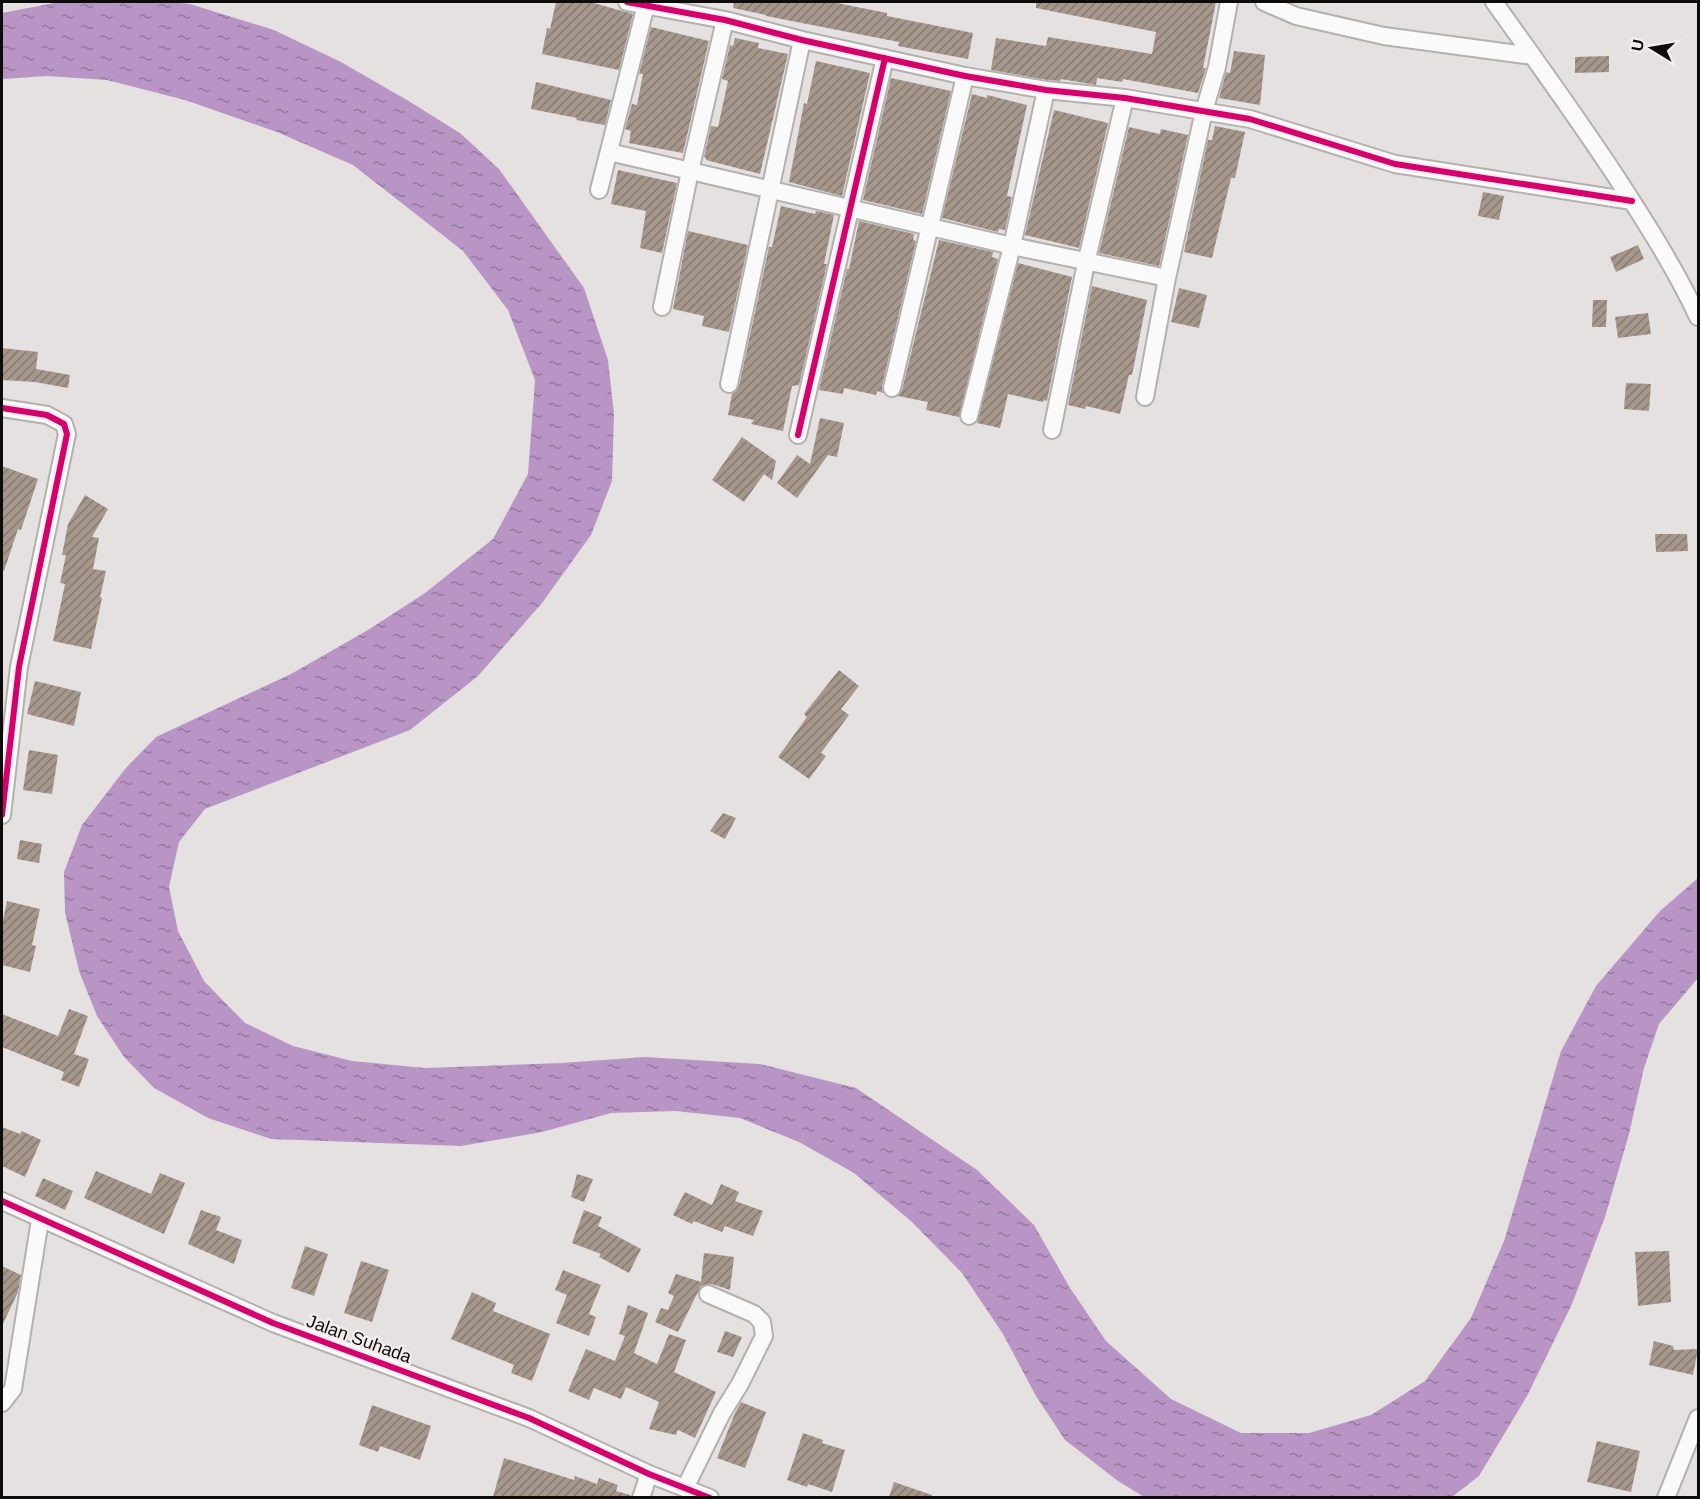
<svg xmlns="http://www.w3.org/2000/svg" width="1700" height="1499" viewBox="0 0 1700 1499" font-family="Arial,sans-serif">
  <style>
    .water { fill: url(#water-ripples) }
    .building { fill: url(#building-hatch) }
    .lines { fill: none; stroke-linecap: round; stroke-linejoin: round }
    .minor-casing { stroke: #b3b0b0; stroke-width: 20 }
    .minor { stroke: #fbfafa; stroke-width: 16 }
    .cycleway-casing { stroke: #f5eded; stroke-width: 10 }
    .cycleway { stroke: #d6006c; stroke-width: 6 }
    .labels { text-anchor: middle; dominant-baseline: central; stroke-width: 4.5; stroke-linejoin: round; paint-order: stroke }
    .street-label { font-size: 18px; fill: #0e0c0b; stroke: #f5eded }
  </style>
  <defs>
    <pattern id="water-ripples" width="26" height="14" patternUnits="userSpaceOnUse" patternTransform="scale(1.5)"><rect width="26" height="14" fill="#b895c5"/><path d="M2 4q2-2 4 0t4 0M15 11q2-2 4 0t4 0" fill="none" stroke="#94789e"/></pattern>
    <pattern id="building-hatch" width="6" height="6" patternUnits="userSpaceOnUse" patternTransform="scale(1.5)"><rect width="6" height="6" fill="#a6978c"/><path d="M-1 1l2-2M0 6l6-6M5 7l2-2" fill="none" stroke="#867a71"/></pattern>
  </defs>
  <rect width="100%" height="100%" fill="#e6e1e1"/>
  <!-- water -->
  <path class="water" d="M59,2H171L190,4L274,30L341,62L407,100L460,133L499,169L584,288L608,360L614,414L612,481L591,535L542,603L478,676L410,730L205,809L179,842L169,887L178,931L204,981L245,1023L293,1046L352,1061L425,1068L561,1063L645,1057L760,1064L856,1088L977,1170L1034,1225L1070,1288L1106,1341L1171,1399L1241,1433H1309L1371,1415L1425,1381L1471,1318L1504,1241L1561,1051L1596,986L1660,911L1698,878V978L1659,1024L1644,1068L1629,1134L1605,1217L1572,1304L1527,1396L1479,1476L1452,1497H1144L1118,1481L1065,1440L1036,1396L1003,1334L962,1273L912,1222L854,1173L799,1142L740,1118L676,1111L611,1113L542,1132L461,1146L271,1139L208,1118L154,1088L124,1057L97,1016L79,971L65,912L64,872L82,825L125,769L156,737L291,674L368,630L425,593L493,539L528,474L535,380L508,310L463,251L353,165L277,132L185,100L107,80L47,76L2,79V13Z"/>
  <!-- building -->
  <path class="building" d="M556,2H590L633,14L619,70L542,54L547,28L550,29Z
    M734,2H832L887,13V16L973,33L968,59L898,46L899,42L766,16V15L733,8Z
    M1036,2H1216L1203,68H1206L1198,93L1123,79L1122,82L1097,78L1096,85L1061,79L1060,81L1047,80L991,70L996,38L1046,46L1048,37L1152,54L1156,32L1036,8Z
    M651,27L709,41L683,153L629,143L631,131L625,129L632,104L637,105L643,74H639Z
    M735,38L759,43L758,48L788,54L760,174L706,160V158L704,157L711,126L718,127L728,81L722,79L730,45L733,46Z
    M1234,51L1265,55L1260,105L1219,98L1226,72L1230,73Z
    M1609,56V72L1575,73V57Z
    M816,61L870,73L842,196L789,182L804,103L807,104Z
    M891,78L951,91L922,214L863,200Z
    M536,82L611,100L605,125L576,120L577,118L531,109Z
    M972,94L987,98V95L1027,105L1007,196L1012,197L1005,230L999,229L998,232L942,218Z
    M1054,110L1108,123L1079,248L1025,235Z
    M1215,126L1245,132L1235,178H1231L1212,258L1184,252L1208,140H1212Z
    M1129,127L1160,134L1161,129L1188,135L1159,266L1099,253Z
    M618,170L677,183L662,253L640,248L646,211L611,204Z
    M1483,192L1504,196L1499,220L1478,216Z
    M781,206L815,214L816,211L834,215L824,264H827L799,385L792,386L783,431L751,424L754,420L728,415L732,394L739,386L769,247H772Z
    M859,221L914,234L913,240L916,241L882,386L883,393L877,391L876,395L844,388L843,394L819,390L847,269H849Z
    M688,231L748,245L729,332L702,326L704,316L673,309Z
    M939,240L993,252L992,257L998,259L959,417L926,410L928,402L898,396L902,390Z
    M1638,245L1644,259L1616,272L1610,257Z
    M1018,263L1072,277L1047,401L1044,400L1043,402L1008,394L1000,428L977,423Z
    M1092,286L1147,300L1132,375H1129L1120,414L1086,406L1085,409L1068,405Z
    M1179,288L1207,295L1199,328L1171,322Z
    M1593,300H1607L1606,327H1592Z
    M1648,313L1651,334L1618,338L1615,317Z
    M2,348L38,352L36,369L70,375L68,388L35,382L2,380Z
    M1626,383L1651,384L1649,411L1624,409Z
    M820,418L844,423L837,457L828,455L797,498L777,483L797,455L810,464Z
    M742,437L776,461L772,480L764,474L744,502L712,480Z
    M2,466L38,479L21,530L18,529L4,571H2Z
    M85,495L108,509L92,537L99,538L93,569L106,571L100,597L102,598L91,649L53,641L65,584L60,583L66,555H62L68,524Z
    M1655,534H1687L1688,551L1656,552Z
    M839,670L859,686L841,709L849,715L821,753L826,756L809,779L778,757L807,717L804,714Z
    M35,681L81,692L74,726L27,714Z
    M29,750L58,755L52,794L23,790Z
    M723,813L736,818L725,839L710,831Z
    M20,840L42,844L39,863L17,859Z
    M7,901L40,909L32,945L36,946L30,972L2,965V925Z
    M69,1009L88,1016L74,1054L89,1059L79,1087L61,1080L64,1072L2,1047V1014L58,1036Z
    M2,1127L20,1134L22,1131L41,1140L25,1177L2,1166Z
    M96,1171L151,1194L160,1173L185,1183L164,1234L84,1198Z
    M577,1174L593,1179L584,1202L571,1197Z
    M43,1178L73,1191L65,1210L35,1196Z
    M721,1184L739,1192L735,1201L763,1211L753,1236L725,1226L722,1232L694,1221L692,1224L673,1215L685,1192L712,1205Z
    M201,1210L221,1217L216,1230L242,1240L234,1264L188,1244Z
    M584,1210L602,1217L598,1226L641,1249L629,1273L599,1257L601,1254L572,1243Z
    M305,1246L328,1254L314,1296L291,1288Z
    M1669,1251L1671,1302L1638,1306L1635,1252Z
    M704,1253L734,1257L730,1290L712,1284L701,1286L678,1332L655,1322L661,1308L668,1310L674,1296L668,1293L676,1274L701,1282Z
    M361,1261L389,1270L372,1322L344,1313Z
    M2,1266L21,1275L18,1292L2,1326Z
    M563,1270L601,1285L589,1314L596,1317L589,1336L556,1323L567,1295L555,1290Z
    M472,1292L496,1303L493,1311L550,1334L532,1381L511,1373L514,1365L451,1339Z
    M628,1305L648,1313L634,1353L657,1364L669,1334L686,1340L674,1372L716,1392L695,1438L678,1430L676,1435L649,1429L659,1402L626,1387L621,1399L594,1388L589,1400L568,1391L586,1349L615,1361L625,1336L619,1334Z
    M725,1331L742,1337L733,1357L717,1352Z
    M1654,1341L1673,1346L1674,1350L1698,1349L1693,1375L1649,1365Z
    M741,1402L766,1412L745,1468L717,1458L735,1413Z
    M372,1405L431,1426L420,1460L380,1446L378,1452L359,1445Z
    M803,1433L823,1440L822,1443L845,1450L832,1492L808,1484L807,1487L787,1480Z
    M1597,1441L1640,1451L1631,1492L1587,1482Z
    M504,1458L574,1480L575,1476L597,1484L599,1478L618,1485L616,1491L630,1495V1497H493Z
    M894,1482L932,1495V1497H889Z"/>
  <g class="lines">
    <!-- minor casing -->
    <g class="minor-casing">
      <path id="minor" d="M627,2L725,20L802,40L965,76L1046,90L1125,98L1250,119L1395,164L1632,201
        M1264,2L1296,16L1384,36L1533,56
        M1494,2C1535,59 1576,116 1615,175C1645,221 1675,268 1698,317
        M609,152L1012,246L1167,278
        M599,190L646,5
        M662,307L690,171L725,20
        M729,384L802,40
        M892,388L965,76
        M1145,397L1167,278L1204,111L1217,67L1229,2
        M2,408L47,415L64,424L67,434L19,667L2,815
        M969,416L1012,246L1046,90
        M1052,430L1086,263L1125,98
        M798,435L885,58
        M2,1201L273,1323L529,1418L649,1474L710,1498
        M2,1403L13,1389L40,1220
        M685,1488L722,1413L740,1384L764,1336L762,1322L754,1314L708,1294
        M641,1498L649,1474
        M1666,1498L1698,1418"/>
    </g>
    <!-- minor -->
    <use href="#minor" class="minor"/>
    <!-- cycleway casing -->
    <g class="cycleway-casing">
      <path id="cycleway" d="M627,2L725,20L802,40L965,76L1046,90L1125,98L1250,119L1395,164L1632,201
        M2,408L47,415L64,424L67,434L19,667L2,815
        M798,435L885,58
        M2,1201L273,1323L529,1418L649,1474L710,1498"/>
    </g>
    <!-- cycleway -->
    <use href="#cycleway" class="cycleway"/>
  </g>
  <g class="labels">
    <!-- street labels -->
    <g class="street-label">
      <text transform="translate(359 1339) rotate(20)">Jalan Suhada</text>
    </g>
  </g>
  <!-- border -->
  <rect width="1700" height="1499" fill="none" stroke="#0e0c0b" stroke-width="6"/>
  <!-- north arrow -->
  <g transform="translate(1652 48) rotate(281)" stroke="#f5eded" stroke-width="4.5" paint-order="stroke">
  <path d="M0-4.5L10 22L0 15L-10 22Z" fill="#0e0c0b"/>
  <text y="-9" font-size="16" font-weight="bold" text-anchor="middle" fill="#0e0c0b">U</text>
  </g>
</svg>
